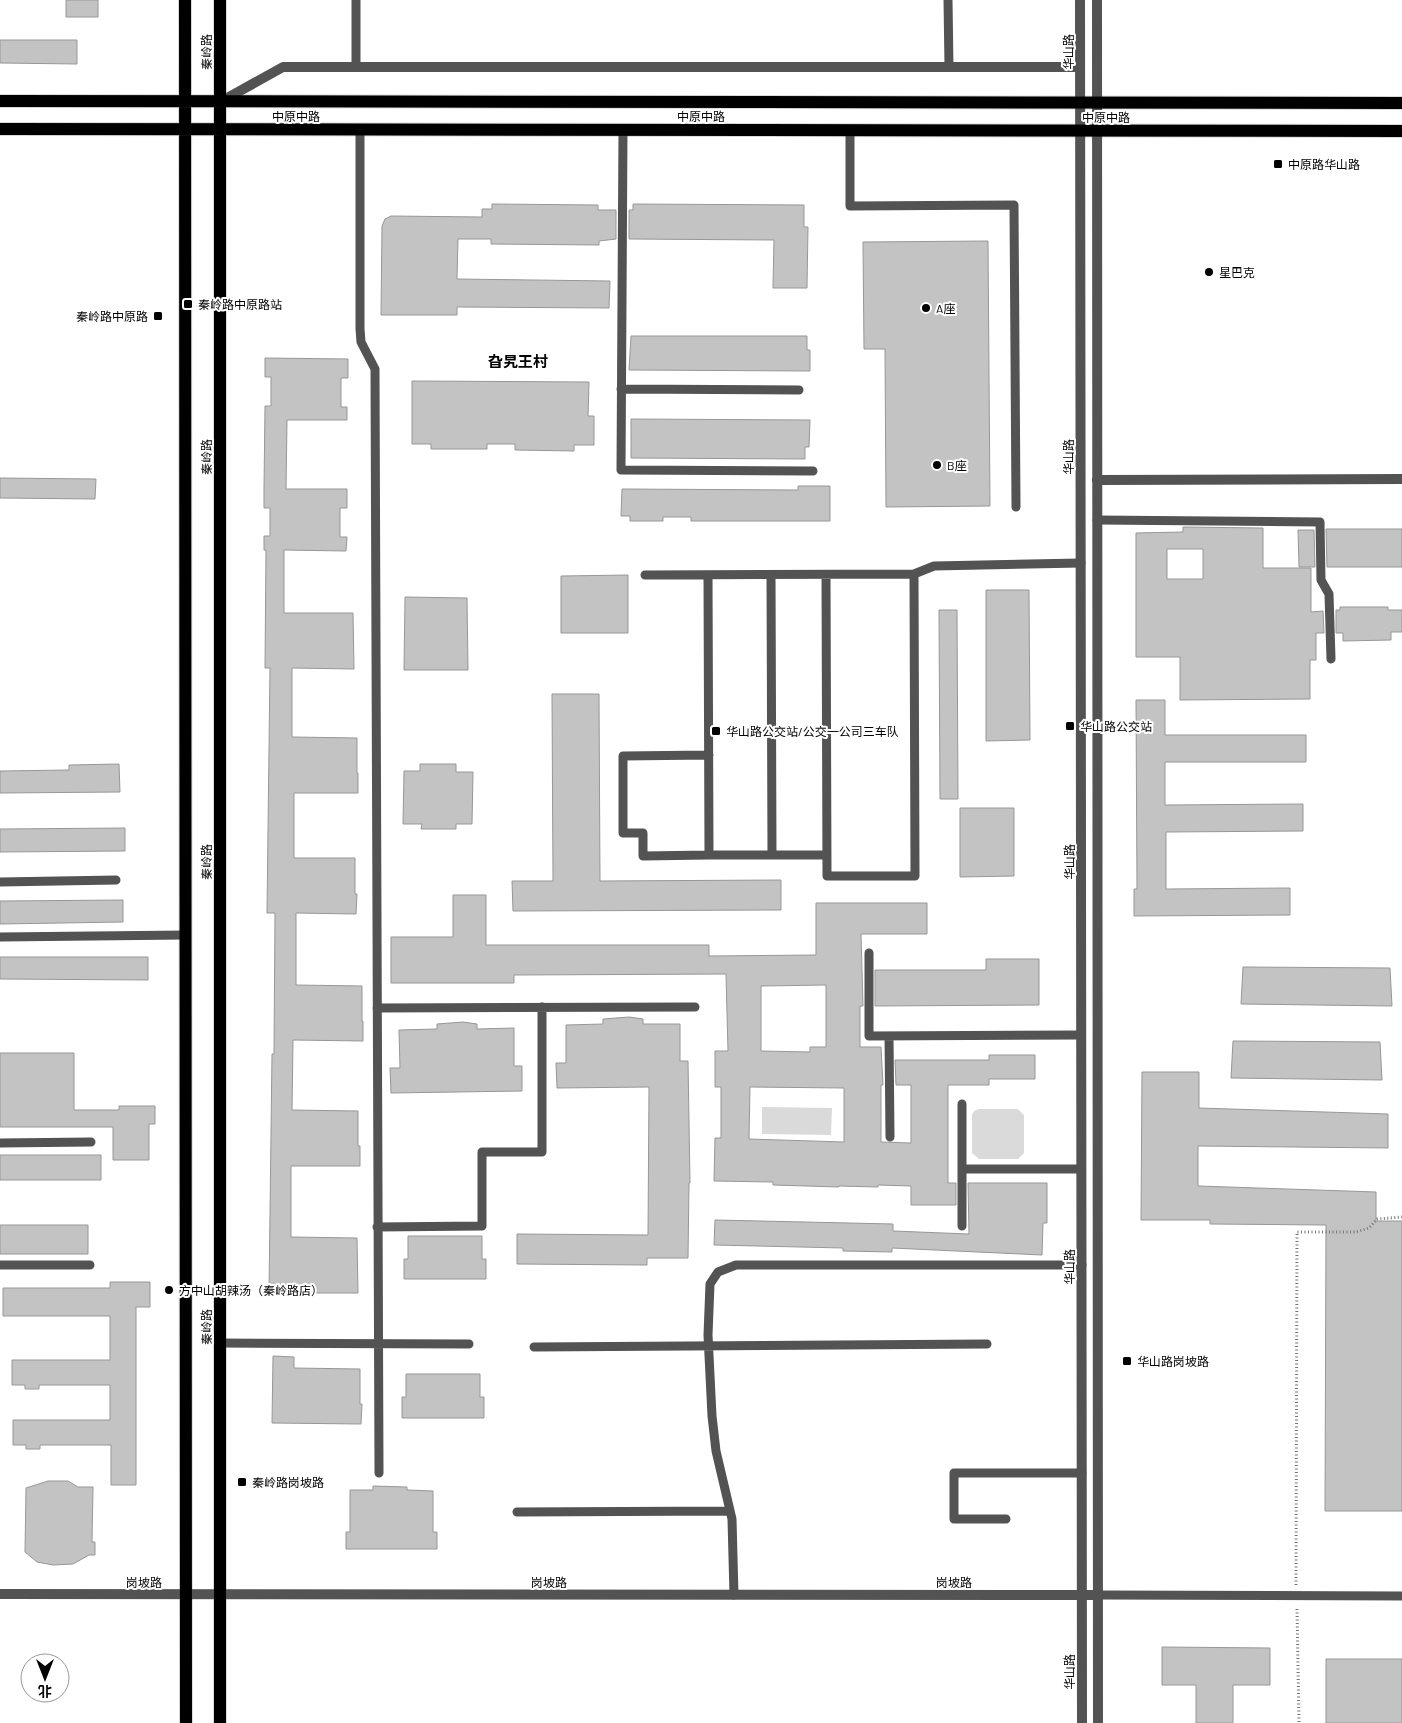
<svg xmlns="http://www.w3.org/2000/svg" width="1402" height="1723" viewBox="0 0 1402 1723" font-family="Barlow,'Noto Sans SC',sans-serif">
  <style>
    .green { fill: #dadada }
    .building { fill: #c3c3c3; stroke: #979797; fill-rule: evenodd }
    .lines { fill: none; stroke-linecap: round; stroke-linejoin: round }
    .primary-casing { stroke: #dbdbdb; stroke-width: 14 }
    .path { stroke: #757575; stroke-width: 3; stroke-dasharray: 1 2.5; stroke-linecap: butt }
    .service { stroke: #535353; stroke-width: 9 }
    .minor { stroke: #535353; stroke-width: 10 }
    .tertiary { stroke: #535353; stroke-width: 10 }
    .primary { stroke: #000; stroke-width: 12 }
    .poi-dot { fill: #000; stroke: #fff; stroke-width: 2 }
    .labels { text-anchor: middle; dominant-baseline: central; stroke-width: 4; stroke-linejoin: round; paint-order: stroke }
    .street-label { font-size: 12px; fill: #000; stroke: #fff }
    .poi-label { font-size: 12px; fill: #000; stroke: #fff; text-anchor: start }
    .quarter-label { font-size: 15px; font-weight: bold; fill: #000; stroke: #fff }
  </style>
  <rect width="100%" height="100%" fill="#fff"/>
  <!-- green -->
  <path class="green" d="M762,1107L832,1108L831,1135L762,1134Z
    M979,1109H1018L1024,1115V1153L1018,1159H979L972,1153V1115L974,1111Z"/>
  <!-- building -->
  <path class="building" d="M66,0H98V17H66Z
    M0,40H77V64L0,63Z
    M492,204L598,205V210H616V239L599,241V245L491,244V239H458L457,279L610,281L609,308L457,307V315H381L382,226L385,219L391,216L482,217V209H492Z
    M633,204L804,205V227H808L807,288H773L774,240L629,239V210H633Z
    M988,241L990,506L886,507L885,349H864L863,242Z
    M631,336H807V350H810V371L629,370Z
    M265,358L348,359V378H341V407H347V420H287L286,489H347V508H340V537H347L346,551L284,550V613H353L354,669L292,668V737L357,738V773H358V793H294V858H355V894H357L356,914L296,913V985L362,986V1021H363V1041L293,1040L292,1110L358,1111V1146H360V1166H291V1237L357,1238L358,1293H269L272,1054H274L275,913H267L270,668H265L266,550H264V536H270V508H264V488L265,406H271V377H265Z
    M412,381L589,382L588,416H594V445H574V451L515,450V444H487V449H431V444H412Z
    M631,419L810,420L809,447H805V459L631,458Z
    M0,478L96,479L95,499L0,498Z
    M798,486H830V521H691V517H663V521H630V516H621L622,489L798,490Z
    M1183,527L1263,528V568H1311V612L1323,611L1324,633H1316V660H1310V699L1180,700V657H1136V533L1183,532ZM1167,549H1203V579H1167Z
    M1326,529H1402V567H1327Z
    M1298,530H1314L1315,567H1299Z
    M628,575V633H561V576Z
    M986,590H1029L1030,740L986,741Z
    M405,597L467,598L468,670H404Z
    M1340,607H1388V610H1402V632H1391V640L1343,641V633H1336V610H1340Z
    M939,610H957L958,799H940Z
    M552,694H599L600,881L781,880V910L513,911L512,881H553Z
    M1136,700H1165V735H1306V762H1165V805L1303,804V831L1166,832V889L1290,888V915L1134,916V889H1137Z
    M119,764L120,792L0,793V771L69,770V765Z
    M420,764H456V772H473L472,824H456V829H421L422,824H403L404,771H420Z
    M960,808H1014V876L960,877Z
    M125,828V851L0,852V829Z
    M453,895H486V945H709V956L816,955V903H927V934H861L863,1006H860V1047H881L883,1085H881V1142L911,1143V1085H896L895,1060H989V1055H1035V1079H989V1085H948V1183H956V1205H911V1186L878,1185V1187L839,1186V1187L773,1185V1182L714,1181L715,1138H721V1087H715V1051H728L726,974L514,975V983H391V937H453ZM826,985V1047H810V1052L761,1051V986ZM750,1087L844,1088V1142L749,1139Z
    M123,900V922L0,924V901Z
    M0,957H148V980L0,979Z
    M986,959H1039V1005L875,1006V970H986Z
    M1243,967L1390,968L1392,1006L1241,1004Z
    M629,1017L643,1019V1024H680V1061H688L690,1183H689L688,1258H647V1265L517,1264V1234L648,1235L649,1087L557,1088L556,1063H566V1025L603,1024V1019Z
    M463,1022L477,1024V1029L514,1028V1066H522V1091L391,1093L390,1068H400L399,1030L437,1029V1024Z
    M1233,1041L1380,1042L1382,1080L1231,1078Z
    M0,1053H74V1110H119V1106H155V1124H149V1160H113V1127H0Z
    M1142,1072H1199V1108L1388,1114V1148L1198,1146V1186L1376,1192V1221H1402V1511H1325L1326,1225L1210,1224V1220H1141Z
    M0,1155H101V1180H0Z
    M968,1183H1047V1223H1043L1042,1255L892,1248V1252L843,1251V1248L714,1245L715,1220L893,1224V1231L969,1234Z
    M0,1225H88V1254H0Z
    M408,1236H482V1259H486V1279H404V1259H408Z
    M110,1282H150V1307H136V1485H111V1445H40V1449H26V1445H13V1420H110V1385H39V1389H25V1385H12V1360H110V1316H3V1288H110Z
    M273,1356L294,1357V1368L360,1369V1404H362L361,1424L272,1423Z
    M406,1374H480V1397H484V1418H402V1397H406Z
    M48,1481H68L78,1487H93L92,1542H95V1555H89L73,1564L53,1565L37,1562L25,1552L26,1488Z
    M373,1486L407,1487V1490L433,1491V1532H437V1549H346V1532H350V1490H373Z
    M1162,1647L1270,1648V1685H1233V1723H1196V1685H1162Z
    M1326,1659H1402V1723H1326Z"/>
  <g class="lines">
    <!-- primary casing -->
    <g class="primary-casing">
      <path id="primary" d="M185,0L186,1723
        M220,0V1723
        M0,101L1402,103
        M0,129L1402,131"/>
    </g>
    <!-- path -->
    <path class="path" d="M1296,1585L1297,1232H1356L1369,1228L1377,1219L1402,1217
      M1297,1609L1299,1723"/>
    <!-- service -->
    <path class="service" d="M356,0V67
      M948,0L949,67
      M360,129V329L361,342L375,369L379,1473
      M623,130L621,470L813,471
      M850,130V206L1014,205L1016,507
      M621,389L799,390
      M1097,520L1320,522L1321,580L1329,594L1331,659
      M645,575L914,574L934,566L1081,563
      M708,575L709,855H827
      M771,575L772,855
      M826,575L827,876H915L914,574
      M709,755L623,756V833H643V856L709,855
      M0,882L116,880
      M0,937L186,935
      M869,953V1036L1081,1035
      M377,1008L695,1007
      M889,1036L890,1137
      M962,1104V1226
      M0,1143L91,1142
      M962,1169H1081
      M377,1227L482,1226V1152H542V1007
      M0,1265H90
      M220,1343L469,1344
      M534,1347L987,1344
      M517,1512L730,1511
      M1006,1519H954V1473H1082
      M734,1595L732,1519L716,1451L712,1416L708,1335L710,1284L718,1272L736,1265H1082
      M1098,1595L1402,1596"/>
    <!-- minor -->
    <path class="minor" d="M220,102L283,67H1080
      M1097,480L1402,479
      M0,1594L1098,1595"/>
    <!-- tertiary -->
    <path class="tertiary" d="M1080,0L1082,1723
      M1097,0L1098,1723"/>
    <!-- primary -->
    <use href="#primary" class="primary"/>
  </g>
  <!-- markers -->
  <g class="poi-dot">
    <rect x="1273" y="159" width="10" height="10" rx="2.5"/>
    <circle cx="1209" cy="272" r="5"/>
    <rect x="183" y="299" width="10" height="10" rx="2.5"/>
    <circle cx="926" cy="308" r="5"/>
    <rect x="153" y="311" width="10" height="10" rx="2.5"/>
    <circle cx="937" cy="465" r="5"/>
    <rect x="1065" y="721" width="10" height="10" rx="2.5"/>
    <rect x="711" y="726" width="10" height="10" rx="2.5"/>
    <circle cx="169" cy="1290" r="5"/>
    <rect x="1122" y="1356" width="10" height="10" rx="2.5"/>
    <rect x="237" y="1477" width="10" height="10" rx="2.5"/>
  </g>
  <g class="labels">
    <!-- street labels -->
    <g class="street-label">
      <text transform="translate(206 52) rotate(-90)">秦岭路</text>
      <text transform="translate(1068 52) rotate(-90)">华山路</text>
      <text x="296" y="116">中原中路</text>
      <text x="701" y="116">中原中路</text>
      <text x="1106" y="117">中原中路</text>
      <text transform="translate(206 457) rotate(-90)">秦岭路</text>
      <text transform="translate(1068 457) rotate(-90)">华山路</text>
      <text transform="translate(206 862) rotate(-90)">秦岭路</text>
      <text transform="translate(1069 862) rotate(-90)">华山路</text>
      <text transform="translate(1069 1267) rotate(-90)">华山路</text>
      <text transform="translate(206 1327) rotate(-90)">秦岭路</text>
      <text x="144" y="1582">岗坡路</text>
      <text x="549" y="1582">岗坡路</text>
      <text x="954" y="1582">岗坡路</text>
      <text transform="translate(1069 1672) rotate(-90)">华山路</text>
    </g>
    <!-- poi labels -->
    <g class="poi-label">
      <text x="1288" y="164">中原路华山路</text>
      <text x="1219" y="272">星巴克</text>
      <text x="198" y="304">秦岭路中原路站</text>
      <text x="936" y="308">A座</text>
      <text x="148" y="316" text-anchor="end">秦岭路中原路</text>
      <text x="947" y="465">B座</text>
      <text x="1080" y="726">华山路公交站</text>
      <text x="726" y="731">华山路公交站/公交一公司三车队</text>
      <text x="179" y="1290">方中山胡辣汤（秦岭路店）</text>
      <text x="1137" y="1361">华山路岗坡路</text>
      <text x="252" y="1482">秦岭路岗坡路</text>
    </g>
    <!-- quarter labels -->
    <g class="quarter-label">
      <text x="518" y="361">旮旯王村</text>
    </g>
  </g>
  <!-- north arrow -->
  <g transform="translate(45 1678) rotate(180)"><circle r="24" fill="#ffffff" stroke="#999999"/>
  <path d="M0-4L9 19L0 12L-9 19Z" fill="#000000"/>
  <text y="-8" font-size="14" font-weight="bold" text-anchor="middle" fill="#000000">北</text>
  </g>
</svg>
